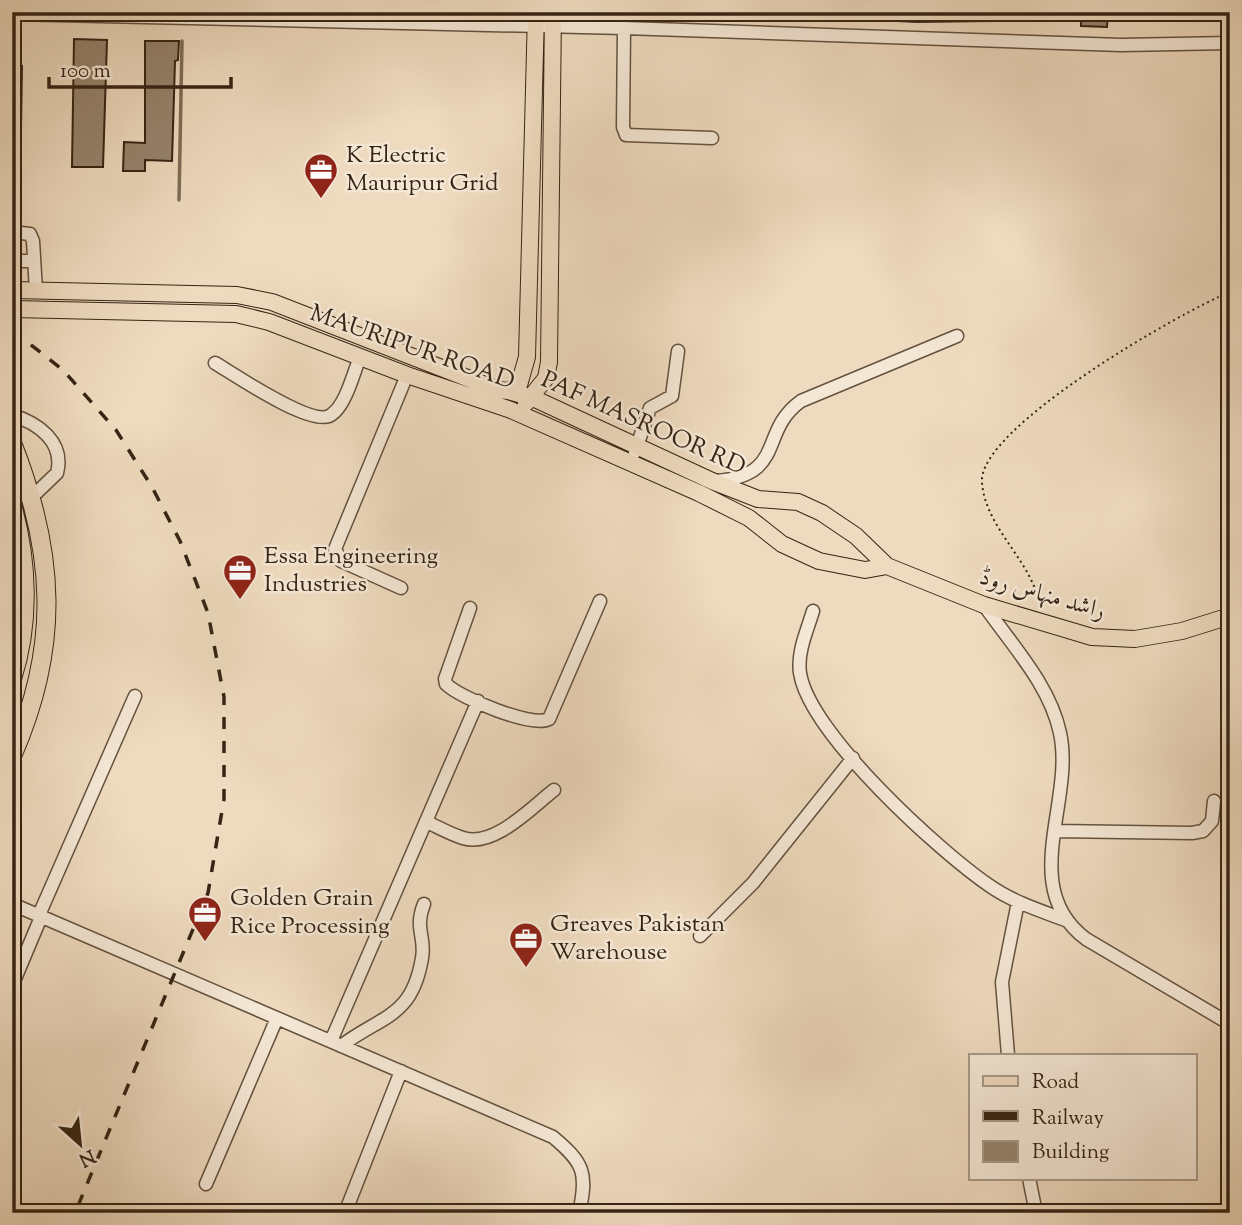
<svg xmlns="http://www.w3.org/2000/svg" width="1242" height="1225" viewBox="0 0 1242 1225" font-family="'Sorts Mill Goudy',Amiri,serif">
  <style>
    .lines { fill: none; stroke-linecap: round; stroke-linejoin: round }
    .stream { stroke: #7f6c57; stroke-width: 3.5 }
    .building { fill: #96836c; stroke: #362414; stroke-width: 2 }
    .minor-casing { stroke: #64523e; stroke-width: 15 }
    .major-casing { stroke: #362414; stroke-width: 18 }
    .highway-casing { stroke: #362414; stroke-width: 20 }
    .path { stroke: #362414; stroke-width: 2; stroke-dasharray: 2 3.5; stroke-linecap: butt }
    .minor { stroke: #f4e7d5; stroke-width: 12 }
    .major { stroke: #eedabe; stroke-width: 16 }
    .highway { stroke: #eedabe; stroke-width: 18 }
    .rail { stroke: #362414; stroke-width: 3.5; stroke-dasharray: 12 12; stroke-linecap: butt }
    .labels { text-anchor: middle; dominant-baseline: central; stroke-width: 5; stroke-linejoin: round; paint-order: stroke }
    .poi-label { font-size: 24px; fill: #362414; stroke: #f4e7d5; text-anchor: start }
    .street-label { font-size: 24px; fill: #362414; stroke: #f4e7d5 }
  </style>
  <rect width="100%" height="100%" fill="#eedabe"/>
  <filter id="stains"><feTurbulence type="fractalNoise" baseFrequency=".00286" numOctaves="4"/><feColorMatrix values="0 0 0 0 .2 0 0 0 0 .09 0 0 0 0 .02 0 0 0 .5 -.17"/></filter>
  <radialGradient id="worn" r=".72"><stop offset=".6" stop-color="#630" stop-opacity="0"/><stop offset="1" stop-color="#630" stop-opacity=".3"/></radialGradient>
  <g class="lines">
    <!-- stream -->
    <path class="stream" d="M179,200L182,41"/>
  </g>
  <!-- building -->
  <path class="building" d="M878,12H993L992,21L917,22L878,20Z
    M1081,12H1108L1107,27L1081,26Z
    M74,39L107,40L103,167H72Z
    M145,41H179L178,60L175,61L172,161L145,160V171H123L124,142L145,143Z
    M12,65L22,66L21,128H12Z"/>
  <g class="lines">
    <!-- minor casing -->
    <g class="minor-casing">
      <path id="minor" d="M12,14L624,28L1121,45L1230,43
        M624,28L623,127L626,135L712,138
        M12,232L30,234L33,241L36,291
        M12,261H34
        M215,363C235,375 313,428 331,415C346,405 353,374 360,357
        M12,415C38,423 65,442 57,473L31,498
        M635,452L650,408L672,396L678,351
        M716,481C787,475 758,432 801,401L957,336
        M401,588L341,561L335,549L407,375
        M984,605C1011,644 1050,685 1060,733C1075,802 1017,887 1086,939L1230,1024
        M470,608L445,679L446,684C460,698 532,728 549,719L600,601
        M813,611C807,631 797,652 800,673C809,733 940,852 990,886C1013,902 1041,911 1068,921
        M427,822C438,827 450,834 463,838C494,848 532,807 554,790
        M1055,831L1192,833L1203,831L1212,821L1214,801
        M12,904L553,1137C584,1163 588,1173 579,1213
        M39,915L135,696
        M700,936L753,883L853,758
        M12,986L41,917
        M331,1041L478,701
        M341,1046C382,1015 412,1018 422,958C426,938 414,928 424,904
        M1008,1055L1002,982L1018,902
        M1029,1178L1036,1213
        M206,1184L277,1018
        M345,1213L401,1071"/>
    </g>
    <!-- major casing -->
    <g class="major-casing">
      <path id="major" d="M12,290L237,295L272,302L498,390L508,391L519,385L527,357L536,12
        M12,309L236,314L269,322L407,375L511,410L699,493L749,518L782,544L819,561L865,570L887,566
        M508,391L533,398L712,481L758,499L798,502L822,513L856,536L887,566L984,605L1092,637L1135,639L1182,631L1230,616
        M526,403L546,378L549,362L553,12"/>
    </g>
    <!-- highway casing -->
    <g class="highway-casing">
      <path id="highway" d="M12,443C56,554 60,647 12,756
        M12,505C28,562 30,623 12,679"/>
    </g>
    <!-- path -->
    <path class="path" d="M1040,608C1034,562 986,530 982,483C976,429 1182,311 1230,292"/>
    <!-- minor -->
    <use href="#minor" class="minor"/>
    <!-- major -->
    <use href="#major" class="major"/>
    <!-- highway -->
    <use href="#highway" class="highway"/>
    <!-- rail -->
    <path class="rail" d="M12,330L63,370L116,430L152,487L180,541L208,613L224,697V799L208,893L75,1213"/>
  </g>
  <!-- icons -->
  <defs>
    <g id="office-pin" transform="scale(1.75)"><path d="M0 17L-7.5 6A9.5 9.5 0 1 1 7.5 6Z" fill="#8f2418" stroke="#f4e7d5"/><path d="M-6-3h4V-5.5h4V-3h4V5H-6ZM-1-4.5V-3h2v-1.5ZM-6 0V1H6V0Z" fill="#fff"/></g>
  </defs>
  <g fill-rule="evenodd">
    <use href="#office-pin" x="321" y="170"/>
    <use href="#office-pin" x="240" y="571"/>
    <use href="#office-pin" x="205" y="913"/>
    <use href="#office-pin" x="526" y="939"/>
  </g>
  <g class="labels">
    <!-- poi labels -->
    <g class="poi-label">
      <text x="346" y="156">K Electric<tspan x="346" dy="28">Mauripur Grid</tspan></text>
      <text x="264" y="557">Essa Engineering<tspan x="264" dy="28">Industries</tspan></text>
      <text x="230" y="899">Golden Grain<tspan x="230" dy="28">Rice Processing</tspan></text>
      <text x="550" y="925">Greaves Pakistan<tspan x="550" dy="28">Warehouse</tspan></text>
    </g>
    <!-- street labels -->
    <g class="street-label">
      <text transform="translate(412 348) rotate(19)">MAURIPUR ROAD</text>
      <text transform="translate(643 424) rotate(24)">PAF MASROOR RD</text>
      <text transform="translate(1042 595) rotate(16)">راشد منہاس روڈ</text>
    </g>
  </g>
  <!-- margin -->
  <rect width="1242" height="1225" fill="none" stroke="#eedabe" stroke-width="42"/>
  <rect x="14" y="14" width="1214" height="1197" fill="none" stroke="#362414" stroke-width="3.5"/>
  <rect x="21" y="21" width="1200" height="1183" fill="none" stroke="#362414" stroke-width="2"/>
  <!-- legend -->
  <rect x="969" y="1054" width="228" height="126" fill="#f4e7d5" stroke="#a89988" stroke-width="2"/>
  <rect x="983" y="1076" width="35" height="10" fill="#eedabe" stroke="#a89988" stroke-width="2"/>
  <text x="1032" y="1088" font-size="21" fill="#362414">Road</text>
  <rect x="983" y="1111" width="35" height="10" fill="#362414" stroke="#a89988" stroke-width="2"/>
  <text x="1032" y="1124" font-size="21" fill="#362414">Railway</text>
  <rect x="983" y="1141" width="35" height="21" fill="#96836c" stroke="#a89988" stroke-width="2"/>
  <text x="1032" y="1158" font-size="21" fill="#362414">Building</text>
  <!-- north arrow -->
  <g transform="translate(80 1144) rotate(153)" stroke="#f4e7d5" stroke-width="5" paint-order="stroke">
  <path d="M0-5L12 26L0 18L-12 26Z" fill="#362414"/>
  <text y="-10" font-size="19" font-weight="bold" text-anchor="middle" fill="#362414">N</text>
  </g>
  <!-- scale -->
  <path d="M49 77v10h182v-10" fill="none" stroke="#362414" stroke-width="3.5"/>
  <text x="60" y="77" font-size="21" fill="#362414" stroke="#f4e7d5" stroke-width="5" paint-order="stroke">100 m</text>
  <rect width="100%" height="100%" filter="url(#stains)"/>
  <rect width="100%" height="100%" fill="url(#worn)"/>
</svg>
